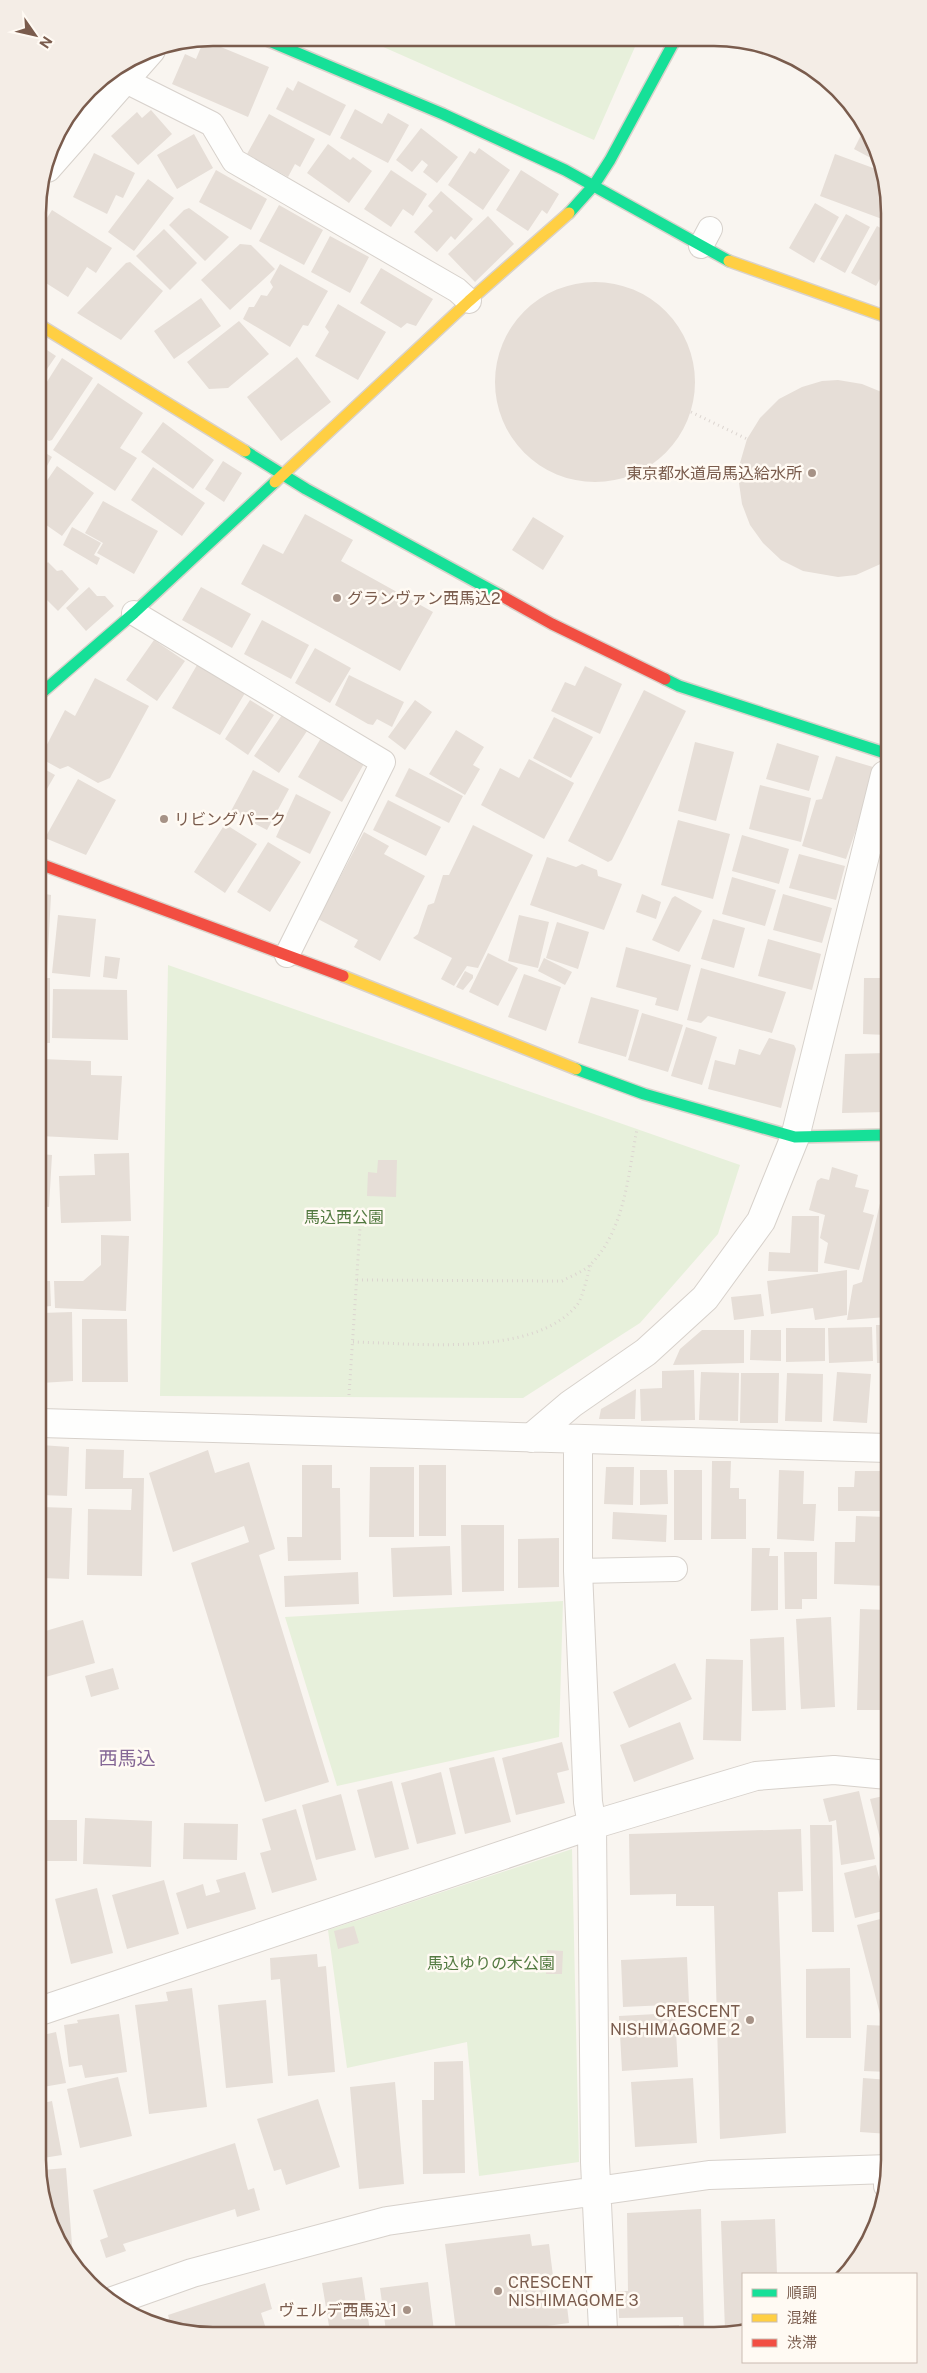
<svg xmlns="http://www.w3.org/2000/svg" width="927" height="2373" viewBox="0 0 927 2373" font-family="'Public Sans','Noto Sans JP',sans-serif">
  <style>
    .green { fill: #e7f0db }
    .building { fill: #e6ded7 }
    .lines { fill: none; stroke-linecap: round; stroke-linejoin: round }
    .lane-casing { stroke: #d7d1cb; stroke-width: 26 }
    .street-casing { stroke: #d7d1cb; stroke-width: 30 }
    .fast-casing { stroke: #d9d2cb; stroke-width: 14 }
    .slow-casing { stroke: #d9d2cb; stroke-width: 14 }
    .jam-casing { stroke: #d9d2cb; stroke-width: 14 }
    .path { stroke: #dcd5d0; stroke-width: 3; stroke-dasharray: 1 4; stroke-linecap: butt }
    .lane { stroke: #fefefd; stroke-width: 24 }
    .street { stroke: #fefefd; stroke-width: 28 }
    .fast { stroke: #16e098; stroke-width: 11 }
    .slow { stroke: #ffcf43; stroke-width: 11 }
    .jam { stroke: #f24e42; stroke-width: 11 }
    .poi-dot { fill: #a69286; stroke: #fffaf3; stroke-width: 2 }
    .labels { text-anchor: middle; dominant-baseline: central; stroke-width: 5; stroke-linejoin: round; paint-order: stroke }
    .poi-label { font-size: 16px; fill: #7a5c4d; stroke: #fffaf3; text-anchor: end }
    .park-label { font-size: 16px; fill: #537a41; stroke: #fffaf3 }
    .quarter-label { font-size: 19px; fill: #846695; stroke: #fffaf3 }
    .rim { fill: none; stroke: #7a5c4d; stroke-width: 2.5 }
  </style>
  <rect width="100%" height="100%" fill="#f9f5f0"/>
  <!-- green -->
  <path class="green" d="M363,38L638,40L594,140Z
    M168,965L740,1165L718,1234L640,1323L523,1398L160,1396Z
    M563,1601L559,1737L337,1786L285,1617Z
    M572,1849L579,2162L479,2176L467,2042L347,2068L328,1930Z"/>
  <!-- building -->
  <path class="building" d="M204,40L269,67L248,117L172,84L185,54L196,59Z
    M298,81L346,105L330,136L276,109L287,87L293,91Z
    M355,109L382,124L388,113L409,125L388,163L340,138Z
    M151,110L172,134L138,165L111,136L137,112L142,118Z
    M269,114L315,139L300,167L295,164L288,177L247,154Z
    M866,125L876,149L882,164L854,149Z
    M421,128L458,157L437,183L423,172L428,165L422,160L412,172L396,160Z
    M194,134L213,168L177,189L157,155Z
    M328,144L350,160L353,157L372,171L349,203L307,173Z
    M479,148L510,170L483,210L448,185L470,151L475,154Z
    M94,153L135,173L123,198L116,195L107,214L73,197Z
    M835,154L884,172V213L882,219L820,196Z
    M216,170L267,199L251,230L199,202Z
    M391,170L427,194L413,216L403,209L391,227L364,209Z
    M521,170L559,194L547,214L542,210L528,231L496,210Z
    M148,179L174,198L134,251L108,232Z
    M441,191L473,219L455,240L451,236L437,252L414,232L433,211L428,206Z
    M815,203L839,217L814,263L789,248Z
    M279,205L323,230L304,265L259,241Z
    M189,208L229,237L205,261L169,225L184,210Z
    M52,210L112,248L96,273L87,267L68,297L38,278V232Z
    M846,214L870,227L845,273L820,259Z
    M488,216L514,244L475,282L448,254Z
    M877,226L884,230V272L876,286L851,273Z
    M164,229L197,263L170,290L136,256Z
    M330,236L369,257L350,293L311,272Z
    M240,244L251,245L275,269L230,310L201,280Z
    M130,262L163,291L121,340L77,313L126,263Z
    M280,264L328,291L308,326L303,325L290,347L243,319L249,307H254L261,295L267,296L273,287L270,282Z
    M381,268L433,299L416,326L407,323L401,328L360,303Z
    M495 382a100 100 0 1 1 200 0a100 100 0 1 1-200 0Z
    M201,298L221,326L174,359L154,331Z
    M338,304L386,332L358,380L315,356L329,332L325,327Z
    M239,321L269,354L228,388L209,389L187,362Z
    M38,344L56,356L38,382Z
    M297,357L331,402L281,441L247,397Z
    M62,358L93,378L52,440L49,441L39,435L38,396Z
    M838,380L862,384L884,393L885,562L856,575L838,577L803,571L781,560L763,543L750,525L742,504L739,483L740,463L747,439L760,418L779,399L802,387L822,381Z
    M98,383L143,413L120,448L137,458L115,491L53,450Z
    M163,422L214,460L193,489L141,452Z
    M39,449L52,457L39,480Z
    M223,461L242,473L224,502L205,489Z
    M57,466L94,493L62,536L39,520V492Z
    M153,467L205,503L182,536L131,500Z
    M103,501L158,531L134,574L97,553L103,543L85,533Z
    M305,514L353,540L341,561L433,612L400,671L241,584L263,544L283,554Z
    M533,517L564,536L543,570L512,550Z
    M72,527L101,543L94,555L100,558L97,565L63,545Z
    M48,562L57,571L62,570L79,589L58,611L39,592V571Z
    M89,587L97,596H105L114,606L86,631L66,608Z
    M201,587L251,614L232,648L182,620Z
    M262,620L309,645L291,679L244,654Z
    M154,640L185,661L157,701L126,680Z
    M315,648L351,668L330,703L295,683Z
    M197,665L245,693L220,735L172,708Z
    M585,666L622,684L600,734L551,711L565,682L575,686Z
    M349,675L404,702L392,727L377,719L373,725L368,724L335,705Z
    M95,678L149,706L110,778L98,783L68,766L60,769L40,758L65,710L75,716Z
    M644,690L686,711L612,860L608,862L568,841Z
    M250,700L274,715L248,755L225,739Z
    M415,700L432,712L405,750L388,737Z
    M282,715L307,731L279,773L254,756Z
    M554,717L593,737L571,778L533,758Z
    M456,730L484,747L473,765L480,769L465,795L429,774Z
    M321,738L365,762L342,802L298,777Z
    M695,742L734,752L716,821L678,811Z
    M777,743L819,756L809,791L766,779Z
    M836,756L873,767L876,771L846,859L802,846L816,800L822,799Z
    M529,759L574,783L544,839L481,805L500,768L519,778Z
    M39,766L55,775L40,801L39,778Z
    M409,768L463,796L449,823L395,796Z
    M253,770L289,789L267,830L231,811Z
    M78,779L116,800L86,855L45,838Z
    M760,785L811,798L801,842L749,829Z
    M296,794L331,812L310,854L276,837Z
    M388,800L441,827L426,856L373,830Z
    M678,820L730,834L713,899L661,885Z
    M225,824L257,844L225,893L194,872Z
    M473,825L533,855L478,968L467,966L454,986L441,979L452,958L413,938L418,934L428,905L434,903L443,875H449Z
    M364,832L389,846L384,854L425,876L380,961L354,947L358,940L318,919Z
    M742,835L789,849L779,884L732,871Z
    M268,842L301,862L270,912L237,892Z
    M799,854L845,866L836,900L789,888Z
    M547,857L576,867L582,864L597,870L598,876L622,884L604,930L530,905Z
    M732,877L776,890L765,926L722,914Z
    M40,893L51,895L47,972L40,971Z
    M642,894L661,902L656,919L636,912Z
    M783,894L832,908L822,943L773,930Z
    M675,896L702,911L679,952L652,940L672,898Z
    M58,915L96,919L90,977L52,973Z
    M519,915L549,922L538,968L508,961Z
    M713,919L745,928L734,968L701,959Z
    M557,922L589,932L578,969L546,958Z
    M768,939L821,954L812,990L758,976Z
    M626,947L691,965L678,1011L655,1005L657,998L616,987Z
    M488,953L518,968L498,1006L469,992Z
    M105,956L120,958L117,979L103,977Z
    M544,958L572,972L565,985L538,971Z
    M701,968L786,992L772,1033L708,1016L701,1023L687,1020Z
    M465,971L473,975V978L463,990L456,987Z
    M524,974L561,987L546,1031L508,1017Z
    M40,978H50V1043H40Z
    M864,978H886V1035L863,1034Z
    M53,989L127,990L128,1040L52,1038Z
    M591,997L639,1010L626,1057L578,1043Z
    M642,1013L683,1025L668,1072L628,1060Z
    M686,1027L717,1037L702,1085L671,1076Z
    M769,1038L794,1045L796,1049L781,1108L708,1089L715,1060L735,1065L739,1049L760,1055Z
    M886,1053V1112L842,1113L845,1054Z
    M42,1059L91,1061V1075L122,1076L118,1140L40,1136Z
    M129,1153L131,1221L61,1223L59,1176L95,1175L94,1154Z
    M41,1154L52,1155L49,1207L41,1206Z
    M378,1160H397L396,1197L367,1196L368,1172L377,1173Z
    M832,1167L858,1175L855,1187L869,1190L863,1212L874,1215L859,1270L824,1263L828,1243L820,1238L825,1215L809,1210L817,1181L821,1178L829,1180Z
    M886,1177L887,1317L847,1320L853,1285L862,1282Z
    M792,1216H819L818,1272L768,1271L769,1252L790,1253Z
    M101,1235L129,1236L126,1311L55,1308L54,1281H83L101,1265Z
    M41,1240H47V1277H41Z
    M847,1270V1315L815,1320L813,1308L771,1314L767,1281Z
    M41,1281H50L51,1306L41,1307Z
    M761,1294L764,1316L734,1320L731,1297Z
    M72,1312L73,1381L41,1383V1313Z
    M82,1319H127L128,1382H82Z
    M876,1325H887V1363H877Z
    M872,1327L873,1361L829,1363L828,1328Z
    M786,1328H825V1361L786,1362Z
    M702,1330H744V1363L673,1365L680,1349Z
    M751,1330H781V1361L750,1360Z
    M694,1370L695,1420L641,1421L640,1389L662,1388V1371Z
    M701,1372L739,1373L738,1421L699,1420Z
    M837,1372L871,1374L867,1423L833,1421Z
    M741,1373H779L778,1423H740Z
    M787,1373L823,1374L822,1422L785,1421Z
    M636,1389L635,1419H599L601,1409Z
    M41,1445L69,1447L67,1496L41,1495Z
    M86,1449L124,1450L123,1478H144L142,1576L87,1575L88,1509L131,1510L132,1489H85Z
    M208,1450L215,1473L249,1462L275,1549L259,1555L329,1782L265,1802L191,1563L249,1542L244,1526L173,1552L149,1473Z
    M712,1461H731L730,1488H739V1499H746V1539H711Z
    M302,1465H332V1488H340L341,1560L288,1561L287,1537H302Z
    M419,1465H446V1536H419Z
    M370,1467H414V1537H369Z
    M606,1467H634L633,1505L604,1504Z
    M640,1470H667L668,1504L640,1505Z
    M674,1470H702V1540H674Z
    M779,1470L804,1471L803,1504H816L814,1541L777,1539Z
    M855,1471H887V1511H838V1487H854Z
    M41,1507L72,1508L69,1579L42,1578Z
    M613,1512L667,1515L666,1542L612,1539Z
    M856,1516L887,1517L888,1586L834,1584L835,1542H855Z
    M461,1525H504V1591L462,1592Z
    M559,1538V1587L518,1588V1539Z
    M450,1546L452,1595L393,1597L391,1548Z
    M752,1548H770L769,1556H778V1610L751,1611Z
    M784,1552H817V1599H802V1609H785Z
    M358,1572L359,1604L285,1607L284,1576Z
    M860,1609L888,1610V1710H857Z
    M831,1617L835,1707L801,1709L796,1619Z
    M83,1620L95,1663L42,1678V1632Z
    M784,1637L786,1710L752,1711L750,1639Z
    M706,1659L743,1660L741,1741L703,1740Z
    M675,1663L692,1699L629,1728L613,1692Z
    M113,1668L119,1689L91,1697L85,1676Z
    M680,1722L694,1759L634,1782L620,1745Z
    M562,1742L569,1770L557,1773L565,1803L516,1815L502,1758Z
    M494,1757L511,1822L465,1834L449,1768Z
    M441,1772L456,1834L417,1844L401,1783Z
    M392,1781L409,1849L375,1858L357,1790Z
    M859,1791L875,1859L841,1865L836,1820L829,1822L823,1799Z
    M341,1794L356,1850L316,1860L302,1805Z
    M888,1795V1870L870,1799Z
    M296,1809L317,1880L272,1893L260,1853L271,1850L262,1819Z
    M85,1818L152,1821L151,1867L83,1864Z
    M47,1820H77V1861H46Z
    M184,1823L238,1824L237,1860L183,1859Z
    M810,1825H832L834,1932H812Z
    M801,1829L803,1891L778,1892L786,2133L720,2139L714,1906H676V1894L630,1895L629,1834Z
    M876,1865L887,1910L855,1918L844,1873Z
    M245,1872L256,1909L187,1929L176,1893L203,1884L206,1896L220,1892L216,1880Z
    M164,1880L179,1934L127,1949L112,1895Z
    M97,1888L113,1953L71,1964L55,1899Z
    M43,1892H46V1978H43Z
    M888,1917L889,2011L880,2014L857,1925Z
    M354,1926L359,1943L338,1949L334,1931Z
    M547,1950L563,1951L562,1974H546Z
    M317,1954L318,1967L326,1966L335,2072L288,2076L280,1979L271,1980L270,1958Z
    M687,1957L689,2004L623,2007L621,1960Z
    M850,1968L851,2038H806V1969Z
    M192,1988L207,2107L149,2114L135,2005L168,2001L166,1992Z
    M266,2000L273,2083L226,2088L218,2005Z
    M675,2013L678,2067L622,2071L619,2016Z
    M119,2014L127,2072L85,2078L82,2065L69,2067L64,2025L78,2023L77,2020Z
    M867,2025L889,2026V2072L864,2071Z
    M56,2032L66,2083L43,2087V2035Z
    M463,2061L465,2173L423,2174L422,2100H434V2062Z
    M118,2077L132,2136L80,2148L67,2089Z
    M693,2078L697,2143L635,2147L631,2082Z
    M863,2078L889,2080V2134L860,2132Z
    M395,2082L404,2184L359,2189L350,2087Z
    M318,2099L340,2167L286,2185L281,2169L274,2171L257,2119Z
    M52,2101L62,2155L43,2158V2103Z
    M235,2143L248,2190L254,2188L260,2210L237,2217L235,2209L123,2244L126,2251L106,2258L100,2240L108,2237L93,2190Z
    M66,2168L73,2257L43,2205V2170Z
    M701,2209L704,2330H684L683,2317L619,2318L618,2291H628L627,2213Z
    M775,2219L777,2274H743V2330H725L721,2221Z
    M530,2234L532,2246L549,2244L553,2276L544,2277L548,2308L567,2306L569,2323L547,2326L548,2331H456L445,2244Z
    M362,2277L370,2331L330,2332L322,2283Z
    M428,2282L434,2331H386L380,2288Z
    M265,2283L272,2309L261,2313L267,2332H179L172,2330L168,2315Z
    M679,2325L680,2330H631V2327Z"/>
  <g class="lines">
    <!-- lane casing -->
    <g class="lane-casing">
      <path id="lane" d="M126,81L212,124L234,161L457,290L469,301
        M701,246L710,229
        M134,613L383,762L287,955
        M578,1571L675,1569
        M886,2186V2169"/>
    </g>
    <!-- street casing -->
    <g class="street-casing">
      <path id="street" d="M47,168L151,50
        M41,1423L887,1448
        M531,1438L571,1404L646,1352L705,1298L761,1221L795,1137L885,775
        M578,1440V1571L588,1802L592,1825L595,2162L603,2330
        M43,2010L592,1825L756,1776L834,1770L888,1775
        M113,2301L192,2273L387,2221L709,2175L889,2169"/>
    </g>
    <!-- fast casing -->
    <g class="fast-casing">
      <path id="fast" d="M262,38L443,114L565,170L729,261
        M569,213L594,185L610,160L675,40
        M245,451L306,489L500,595
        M665,679L679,686L885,753
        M39,695L134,613L275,482
        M576,1069L644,1094L795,1137L886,1135"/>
    </g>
    <!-- slow casing -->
    <g class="slow-casing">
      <path id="slow" d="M729,261L884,316
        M38,324L245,451
        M275,482L469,301L569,213
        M343,976L576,1069"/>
    </g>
    <!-- jam casing -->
    <g class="jam-casing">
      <path id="jam" d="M500,595L552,624L665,679
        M40,864L343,976"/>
    </g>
    <!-- path -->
    <path class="path" d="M691,412L747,439
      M357,1280L562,1281C571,1276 585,1271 592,1263C625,1228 628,1175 637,1129
      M353,1342C414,1343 534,1358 577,1305C583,1298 587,1275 591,1265
      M349,1395L361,1213"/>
    <!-- lane -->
    <use href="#lane" class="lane"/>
    <!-- street -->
    <use href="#street" class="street"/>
    <!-- fast -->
    <use href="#fast" class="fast"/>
    <!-- slow -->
    <use href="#slow" class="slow"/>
    <!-- jam -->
    <use href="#jam" class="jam"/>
  </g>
  <!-- markers -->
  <g class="poi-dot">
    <circle cx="812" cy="473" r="5"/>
    <circle cx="337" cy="598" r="5"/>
    <circle cx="164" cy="819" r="5"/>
    <circle cx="750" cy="2020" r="5"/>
    <circle cx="498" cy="2291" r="5"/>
    <circle cx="407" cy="2310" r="5"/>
  </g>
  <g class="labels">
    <!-- poi labels -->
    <g class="poi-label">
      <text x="802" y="473">東京都水道局馬込給水所</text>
      <text x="347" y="598" text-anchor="start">グランヴァン西馬込2</text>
      <text x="174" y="819" text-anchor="start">リビングパーク</text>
      <text x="740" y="2011">CRESCENT<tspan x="740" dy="18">NISHIMAGOME 2</tspan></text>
      <text x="508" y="2282" text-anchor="start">CRESCENT<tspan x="508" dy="18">NISHIMAGOME 3</tspan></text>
      <text x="397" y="2310">ヴェルデ西馬込1</text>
    </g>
    <!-- park labels -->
    <g class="park-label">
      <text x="344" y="1217">馬込西公園</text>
      <text x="491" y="1963">馬込ゆりの木公園</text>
    </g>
    <!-- quarter labels -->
    <g class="quarter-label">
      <text x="127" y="1758">西馬込</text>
    </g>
  </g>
  <!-- crop -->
  <path d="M0 0H927V2373H0ZM213 46H714A167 167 0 0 1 881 213V2160A167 167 0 0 1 714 2327H213A167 167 0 0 1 46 2160V213A167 167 0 0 1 213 46Z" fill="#f4ede6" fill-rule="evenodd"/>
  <path class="rim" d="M213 46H714A167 167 0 0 1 881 213V2160A167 167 0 0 1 714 2327H213A167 167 0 0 1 46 2160V213A167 167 0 0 1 213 46Z"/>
  <!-- legend -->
  <rect x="742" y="2273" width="175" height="90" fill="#fffaf3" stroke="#cabbb1"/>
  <rect x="752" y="2289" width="25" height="8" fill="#16e098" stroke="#cabbb1"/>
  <text x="787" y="2298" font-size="15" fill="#7a5c4d">順調</text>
  <rect x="752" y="2314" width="25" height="8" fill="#ffcf43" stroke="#cabbb1"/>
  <text x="787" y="2323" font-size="15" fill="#7a5c4d">混雑</text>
  <rect x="752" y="2339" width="25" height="8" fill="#f24e42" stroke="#cabbb1"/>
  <text x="787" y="2348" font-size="15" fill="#7a5c4d">渋滞</text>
  <!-- north arrow -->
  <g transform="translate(35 35) rotate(124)" stroke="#fffaf3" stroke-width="4" paint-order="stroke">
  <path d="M0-4L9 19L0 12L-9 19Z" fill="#7a5c4d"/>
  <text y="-8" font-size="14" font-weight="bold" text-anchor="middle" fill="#7a5c4d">N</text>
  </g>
</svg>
